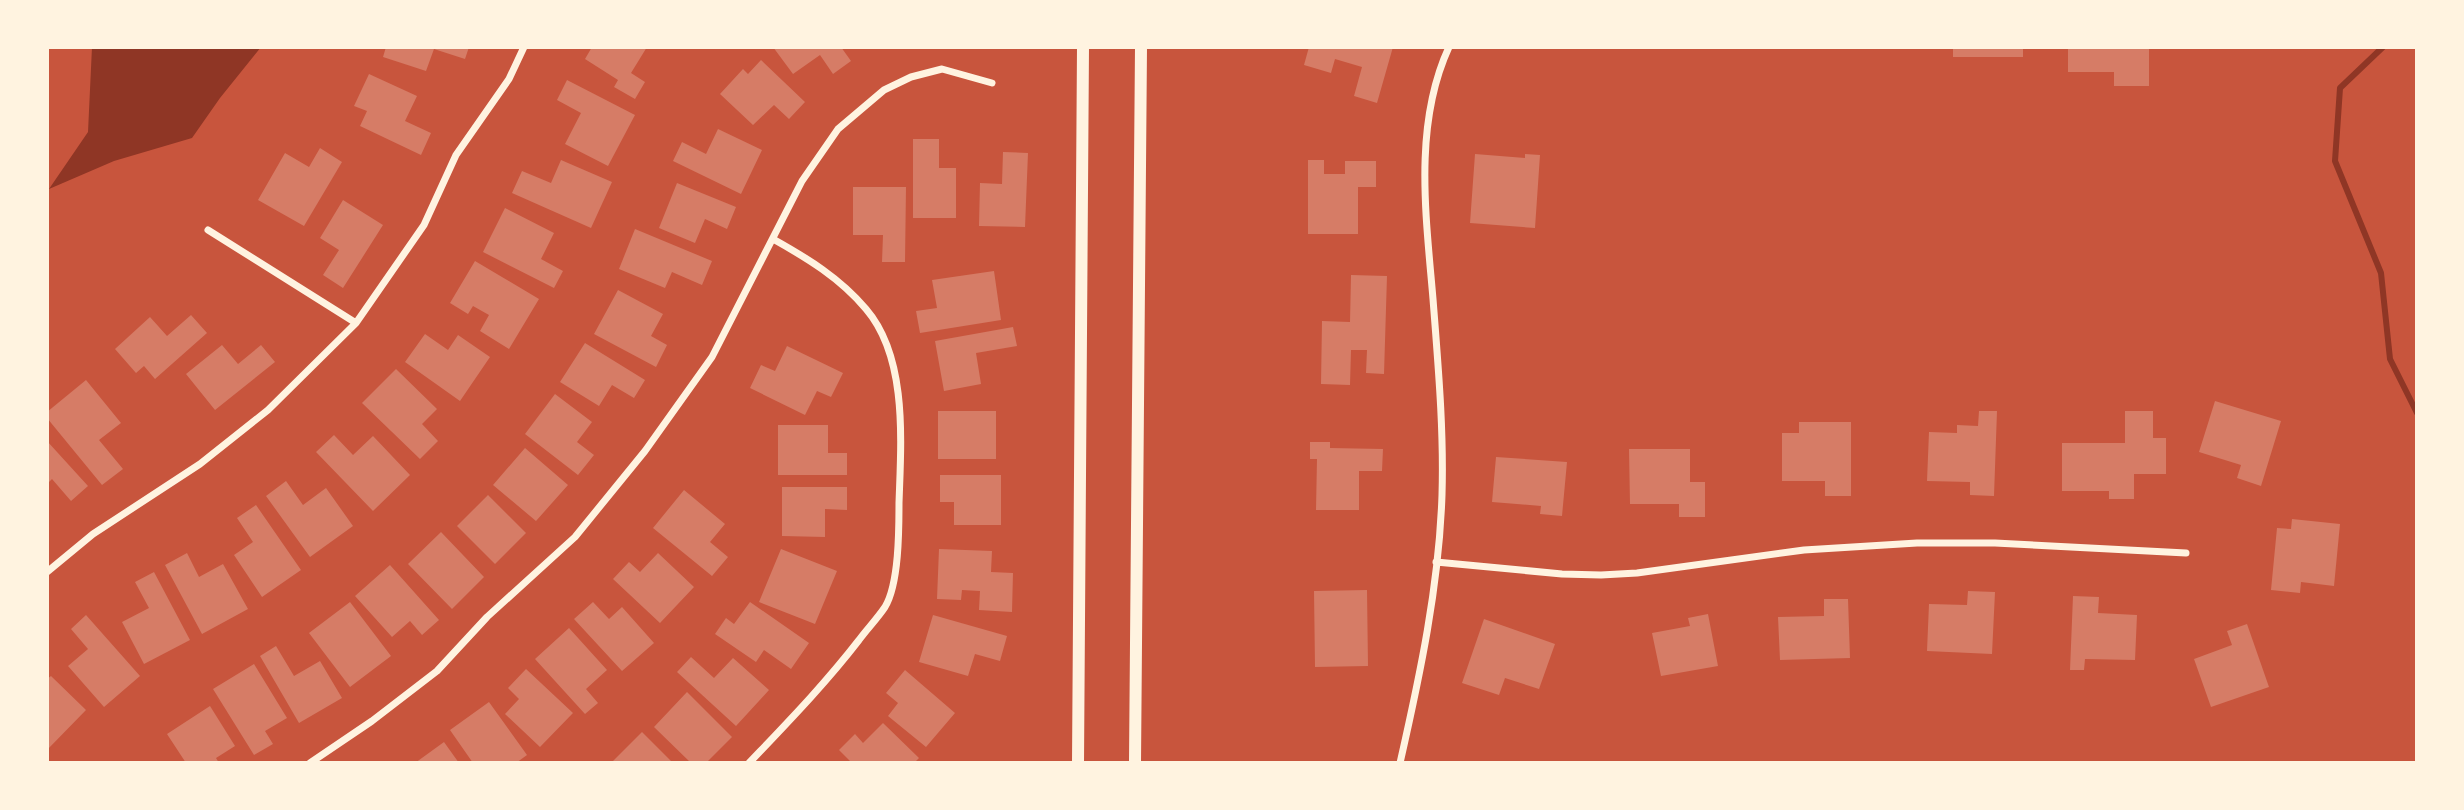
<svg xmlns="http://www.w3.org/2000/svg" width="2464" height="810" viewBox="0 0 2464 810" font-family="Raleway,sans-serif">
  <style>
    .water { fill: #8f3625 }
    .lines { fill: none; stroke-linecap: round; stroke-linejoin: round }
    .stream { stroke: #8f3625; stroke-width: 6 }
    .building { fill: #d67c66 }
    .minor { stroke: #fff3e0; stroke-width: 7 }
    .secondary { stroke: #fff3e0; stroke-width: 12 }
  </style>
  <rect width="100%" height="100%" fill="#c8553d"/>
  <!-- water -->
  <path class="water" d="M92,47H261L220,98L192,138L114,161L49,189L88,132Z"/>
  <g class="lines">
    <!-- stream -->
    <path class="stream" d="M2383,47L2340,88L2335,161L2381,273L2390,359L2417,413"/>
  </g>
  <!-- building -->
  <path class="building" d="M386,47H469L465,59L434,49L426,71L383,57Z
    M592,47H647L631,73L645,82L635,99L614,87L618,80L585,59Z
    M773,47H841L851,61L833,74L820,55L793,74Z
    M1309,47H1393L1377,103L1354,96L1362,67L1335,59L1331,73L1304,65Z
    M1953,47H2023V57H1953Z
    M2068,47H2149V86H2114V72H2068Z
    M761,60L805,102L789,119L774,105L753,125L720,94L743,69L748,74Z
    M369,74L417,96L405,121L431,133L421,155L360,126L367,111L354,106Z
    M567,80L635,115L608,166L565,144L581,113L557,100Z
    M718,129L762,150L741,194L673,161L682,142L706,154Z
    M913,139H939V168H956V218H913Z
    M320,148L342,162L304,226L258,200L285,153L309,167Z
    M1003,152L1028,153L1025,227L979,226L980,183L1002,184Z
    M1475,154L1525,158V154L1540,155L1535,228L1470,223Z
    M561,160L612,182L591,228L512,193L522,171L551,183Z
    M1308,160H1324V174H1345V161H1376V187H1358V234H1308Z
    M677,183L736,207L727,229L705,219L695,243L659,228Z
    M853,187H906L905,262H882L883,235H853Z
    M343,200L383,225L343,288L323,275L339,250L320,238Z
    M505,208L554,233L541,259L563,271L554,288L483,252Z
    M635,229L712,261L702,285L672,272L665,288L619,269Z
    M475,261L539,299L509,349L480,331L489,315L473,306L468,314L450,303Z
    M994,271L1001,320L920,333L916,311L937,308L932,280Z
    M1351,275L1387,276L1384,374L1366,373L1367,350H1351L1350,385L1321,384L1322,321L1350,322Z
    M618,290L663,314L651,336L667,345L656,367L594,334Z
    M191,315L207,333L155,379L144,366L136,373L115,349L150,317L167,336Z
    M1013,327L1017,346L976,353L981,384L944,391L935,341Z
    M425,334L448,350L458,335L490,357L460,401L405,362Z
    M585,343L645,380L634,398L612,385L599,406L560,382Z
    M222,345L238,364L261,345L275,362L215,410L186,374Z
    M787,346L843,373L831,397L817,391L805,415L750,388L761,365L775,371Z
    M396,369L437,409L422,424L438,441L420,459L362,403Z
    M86,380L121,423L99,440L123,469L102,485L47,418V412Z
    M555,394L592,422L577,442L594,455L578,475L525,434Z
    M2215,401L2281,421L2261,486L2237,478L2241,465L2199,452Z
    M938,411H996V459H938Z
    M1979,411H1997L1994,496L1970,495V482L1927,481L1929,432L1957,433V425L1978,426Z
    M2125,411H2153V438H2166V474H2134V499H2109V491H2062V443H2125Z
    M1799,422H1851V496H1825V481H1782V433H1799Z
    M778,425H828V453H847V475H778Z
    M334,435L353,455L373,436L410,475L373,511L316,452Z
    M47,441L88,486L71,501L52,479L47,484Z
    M1310,442H1330V448L1383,449L1382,471H1359V510H1316L1317,459H1310Z
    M525,448L568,485L536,521L493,485Z
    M1629,449H1690V482H1705V517H1679V504H1630Z
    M1496,457L1567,462L1562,516L1540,514L1541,506L1492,502Z
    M940,475H1001V525H954V502H940Z
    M286,481L303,505L326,488L353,526L310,557L266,496Z
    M782,487H847V510L825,509V537L782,536Z
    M684,490L725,524L710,542L728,557L712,576L653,528Z
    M488,495L526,533L495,564L457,526Z
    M256,505L301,570L262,597L234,555L253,542L237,518Z
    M2292,519L2340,524L2334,586L2301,582L2300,593L2271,590L2277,528L2291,529Z
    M441,532L484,577L452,609L408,564Z
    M781,549L837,571L815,624L759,602Z
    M939,549L992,551L991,572L1013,573L1012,612L979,610L980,591L962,590L961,600L937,599Z
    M187,553L199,577L223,564L248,609L202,634L165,565Z
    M658,553L694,587L660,623L613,579L629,562L640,572Z
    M390,565L439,620L422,635L410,621L392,637L355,596Z
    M154,572L190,640L144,664L122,622L149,608L135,582Z
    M1367,590L1368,666L1315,667L1314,591Z
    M1968,591L1995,592L1992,654L1927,651L1929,604L1967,605Z
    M2073,596L2099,597L2098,613L2137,615L2135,660L2085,659L2084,670H2070Z
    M1824,599H1848L1850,658L1780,660L1778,617L1824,616Z
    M350,602L391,656L350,687L309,633Z
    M593,602L609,619L622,607L654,643L622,671L574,619Z
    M750,602L809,643L791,669L764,650L756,662L715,634L726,618L734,624Z
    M1708,614L1718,666L1661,676L1652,633L1690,626L1688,618Z
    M86,615L140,676L104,707L68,666L88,649L71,629Z
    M933,615L1007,636L1000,661L975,654L968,676L919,662Z
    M1484,619L1555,644L1539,689L1505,678L1499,695L1462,683Z
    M2247,624L2269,687L2211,707L2194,659L2232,645L2227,631Z
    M569,628L607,670L586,689L598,703L585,714L535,659Z
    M276,646L294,676L320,661L342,698L299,723L260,656Z
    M691,657L714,678L733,658L769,690L736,726L677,672Z
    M254,664L287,718L265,731L273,744L254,755L213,689Z
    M526,669L573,713L540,747L505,714L519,699L508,688Z
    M905,670L955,713L926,747L888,716L898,703L886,693Z
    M51,676L86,710L47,750V679Z
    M687,692L732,737L706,763H691L654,727Z
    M489,702L527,755L516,763H473L450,730Z
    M210,706L235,746L216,758L219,763H186L167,734Z
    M883,723L919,758L914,763H852L839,750L855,734L863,743Z
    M642,732L673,763H611Z
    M444,742L459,763H415Z"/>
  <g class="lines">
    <!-- minor -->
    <path class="minor" d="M208,230L356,323
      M1436,562L1562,574L1601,575L1637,573L1804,550L1917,543H1995L2186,553
      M47,572L93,534L200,464L268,410L356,323L424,225L456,155L509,79L524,47
      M310,763L372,721L437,671L487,617L575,537L645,451L712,357L802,181L838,129L884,90L911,77L942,69L992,83
      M749,763C787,723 825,684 859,640C867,629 877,619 885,607C899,584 899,530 899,503C901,442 908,358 866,309C840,278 807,258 773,239
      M1400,763C1420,675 1439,586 1442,495C1444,430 1438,364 1433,299C1426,216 1413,125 1449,47"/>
    <!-- secondary -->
    <path class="secondary" d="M1078,763L1083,47
      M1135,763L1141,47"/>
  </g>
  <!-- border -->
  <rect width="2464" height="810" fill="none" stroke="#fff3e0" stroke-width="98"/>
</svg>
